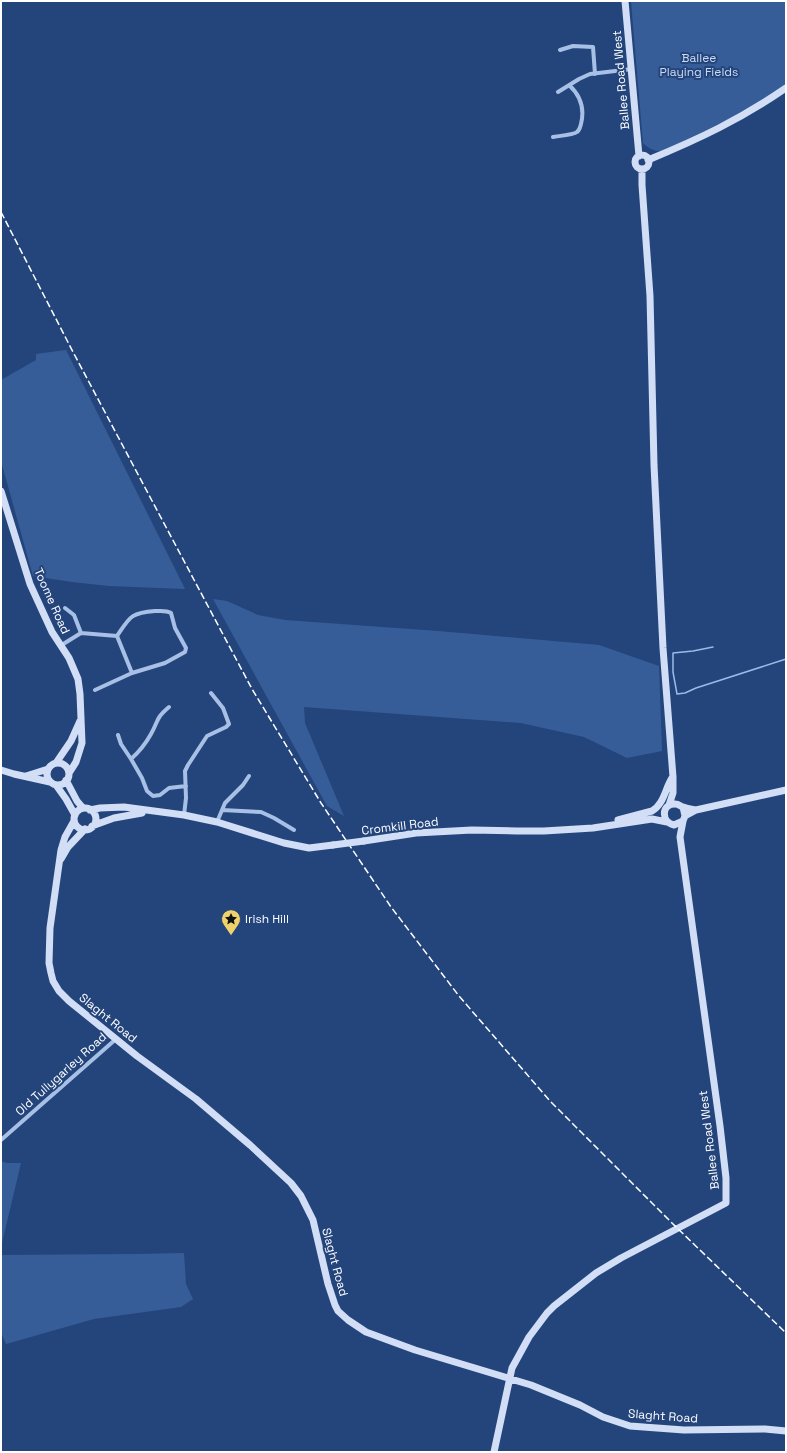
<svg xmlns="http://www.w3.org/2000/svg" width="787" height="1453" viewBox="0 0 787 1453" font-family="'Space Grotesk',sans-serif">
  <style>
    .green { fill: #375d99 }
    .lines { fill: none; stroke-linecap: round; stroke-linejoin: round }
    .stream { stroke: #9cbae6; stroke-width: 1.5 }
    .street { stroke: #a8c0e5; stroke-width: 4 }
    .secondary { stroke: #d1def5; stroke-width: 7 }
    .rail { stroke: #fff; stroke-width: 1.5; stroke-dasharray: 7 3; stroke-linecap: butt }
    .secondary-bridge { stroke: #d1def5; stroke-width: 7 }
    .labels { text-anchor: middle; dominant-baseline: central; stroke-width: 4; stroke-linejoin: round; paint-order: stroke }
    .park-label { font-size: 12px; fill: #cbdbf4; stroke: #24457c }
    .street-label { font-size: 12px; fill: #fff; stroke: #24457c }
    .poi-label { font-size: 12px; fill: #fff; stroke: #24457c; text-anchor: start }
  </style>
  <rect width="100%" height="100%" fill="#24457c"/>
  <!-- green -->
  <path class="green" d="M631,1H786V84C756,105 724,122 690,138C681,143 669,151 659,151C653,151 647,147 643,143Z
    M66,350L185,589L109,586L72,582L33,576L1,461V380L36,360V354Z
    M213,599L227,601L258,615L285,620L438,631L599,645L659,666L662,751L627,758L584,737L521,723L304,707L305,723L344,816L327,806Z
    M1,1161L7,1163H21L1,1247Z
    M184,1253L186,1284L193,1299L181,1307L94,1319L6,1344L1,1332V1255L136,1254Z"/>
  <g class="lines">
    <!-- stream -->
    <path class="stream" d="M713,647L693,651L673,653V672L677,694L685,693L696,688L786,659"/>
    <!-- street -->
    <path class="street" d="M560,50L573,46L593,47L595,74
      M558,92L579,79L590,74L632,69
      M553,137C558,136 573,135 577,132C580,130 580,127 581,124C585,108 581,96 569,85
      M65,608L74,615L81,633
      M117,636L132,673
      M60,646L81,633L117,636C130,617 130,613 155,611C161,611 166,610 171,613L175,628L186,648L185,652L165,663L132,673L95,690
      M169,707C155,719 159,720 151,734C146,743 139,752 131,759L142,778L147,791L153,796L160,795L169,788L186,786
      M118,735L121,744L131,759
      M222,810L261,812L274,818L294,830
      M184,815L186,798L185,771L188,765L207,736L226,727L229,724L223,708L211,693
      M217,822L225,803L243,785L249,776
      M1,1140L116,1039"/>
    <!-- secondary -->
    <path class="secondary" d="M625,1L639,156
      M635 162a7 7 0 1 1 14 0a7 7 0 1 1-14 0Z
      M648,160C699,139 741,119 786,88
      M642,169V185L650,296L654,465L663,648L673,777V793L669,805
      M1,491L30,584L52,632L69,658L78,679L80,694L82,743L76,762L69,773
      M56,763L71,741L80,721
      M47 774a11 11 0 1 1 22 0a11 11 0 1 1-22 0Z
      M1,770L14,774L50,782
      M26,776L48,769
      M66,780L77,801L83,808
      M56,785L66,799L75,815
      M683,807L685,816L683,821L674,825C661,822 661,804 675,804C679,804 680,806 683,807C687,809 692,809 696,810
      M74 819a11 11 0 1 1 22 0a11 11 0 1 1-22 0Z
      M90,810L100,808L124,807L184,815L217,822L284,843L309,848L333,845
      M685,816L696,810L786,790
      M618,820L652,811C664,804 665,789 672,778
      M74,821L65,837L61,850L50,928L49,963L51,973L53,981L59,991L69,1001L137,1056L196,1099L250,1145L291,1183L301,1196L313,1220L328,1284L335,1305L338,1311L348,1320L366,1332L415,1350L531,1385L580,1405L603,1417L630,1426L684,1430L765,1429L786,1431
      M92,826L114,818L142,813
      M364,841L416,833L472,830L517,831H544L593,828L652,819L667,822
      M61,859L68,847L85,829
      M494,1452L512,1368L529,1337L547,1313L554,1306L596,1273L621,1258L726,1203V1178L720,1126L680,837L683,821"/>
    <!-- rail -->
    <path class="rail" d="M1,212L73,352L252,689L321,803L391,907L459,996L550,1101L673,1224L786,1333"/>
    <!-- secondary-bridge -->
    <path class="secondary-bridge" d="M333,845L364,841"/>
  </g>
  <!-- icons -->
  <defs>
    <g id="sight-pin" transform="scale(1)"><path d="M0 17L-7.5 6A9.5 9.5 0 1 1 7.5 6Z" fill="#efd26c" stroke="#24457c"/><path d="M0-6L1.8-2.2L6-1.7L2.9 1.2L3.7 5.4L0 3.3L-3.7 5.4L-2.9 1.2L-6-1.7L-1.8-2.2Z" fill="#111"/></g>
  </defs>
  <g fill-rule="evenodd">
    <use href="#sight-pin" x="231" y="919"/>
  </g>
  <g class="labels">
    <!-- park labels -->
    <g class="park-label">
      <text x="699" y="58">Ballee<tspan x="699" dy="14">Playing Fields</tspan></text>
    </g>
    <!-- street labels -->
    <g class="street-label">
      <text transform="translate(621 80) rotate(-95)">Ballee Road West</text>
      <text transform="translate(52 601) rotate(66)">Toome Road</text>
      <text transform="translate(400 826) rotate(-7)">Cromkill Road</text>
      <text transform="translate(108 1018) rotate(39)">Slaght Road</text>
      <text transform="translate(61 1074) rotate(-42)">Old Tullygarley Road</text>
      <text transform="translate(709 1140) rotate(-97)">Ballee Road West</text>
      <text transform="translate(335 1262) rotate(75)">Slaght Road</text>
      <text transform="translate(663 1416) rotate(4)">Slaght Road</text>
    </g>
    <!-- poi labels -->
    <g class="poi-label">
      <text x="245" y="919">Irish Hill</text>
    </g>
  </g>
  <!-- border -->
  <rect width="787" height="1453" fill="none" stroke="#ffffff" stroke-width="4"/>
</svg>
